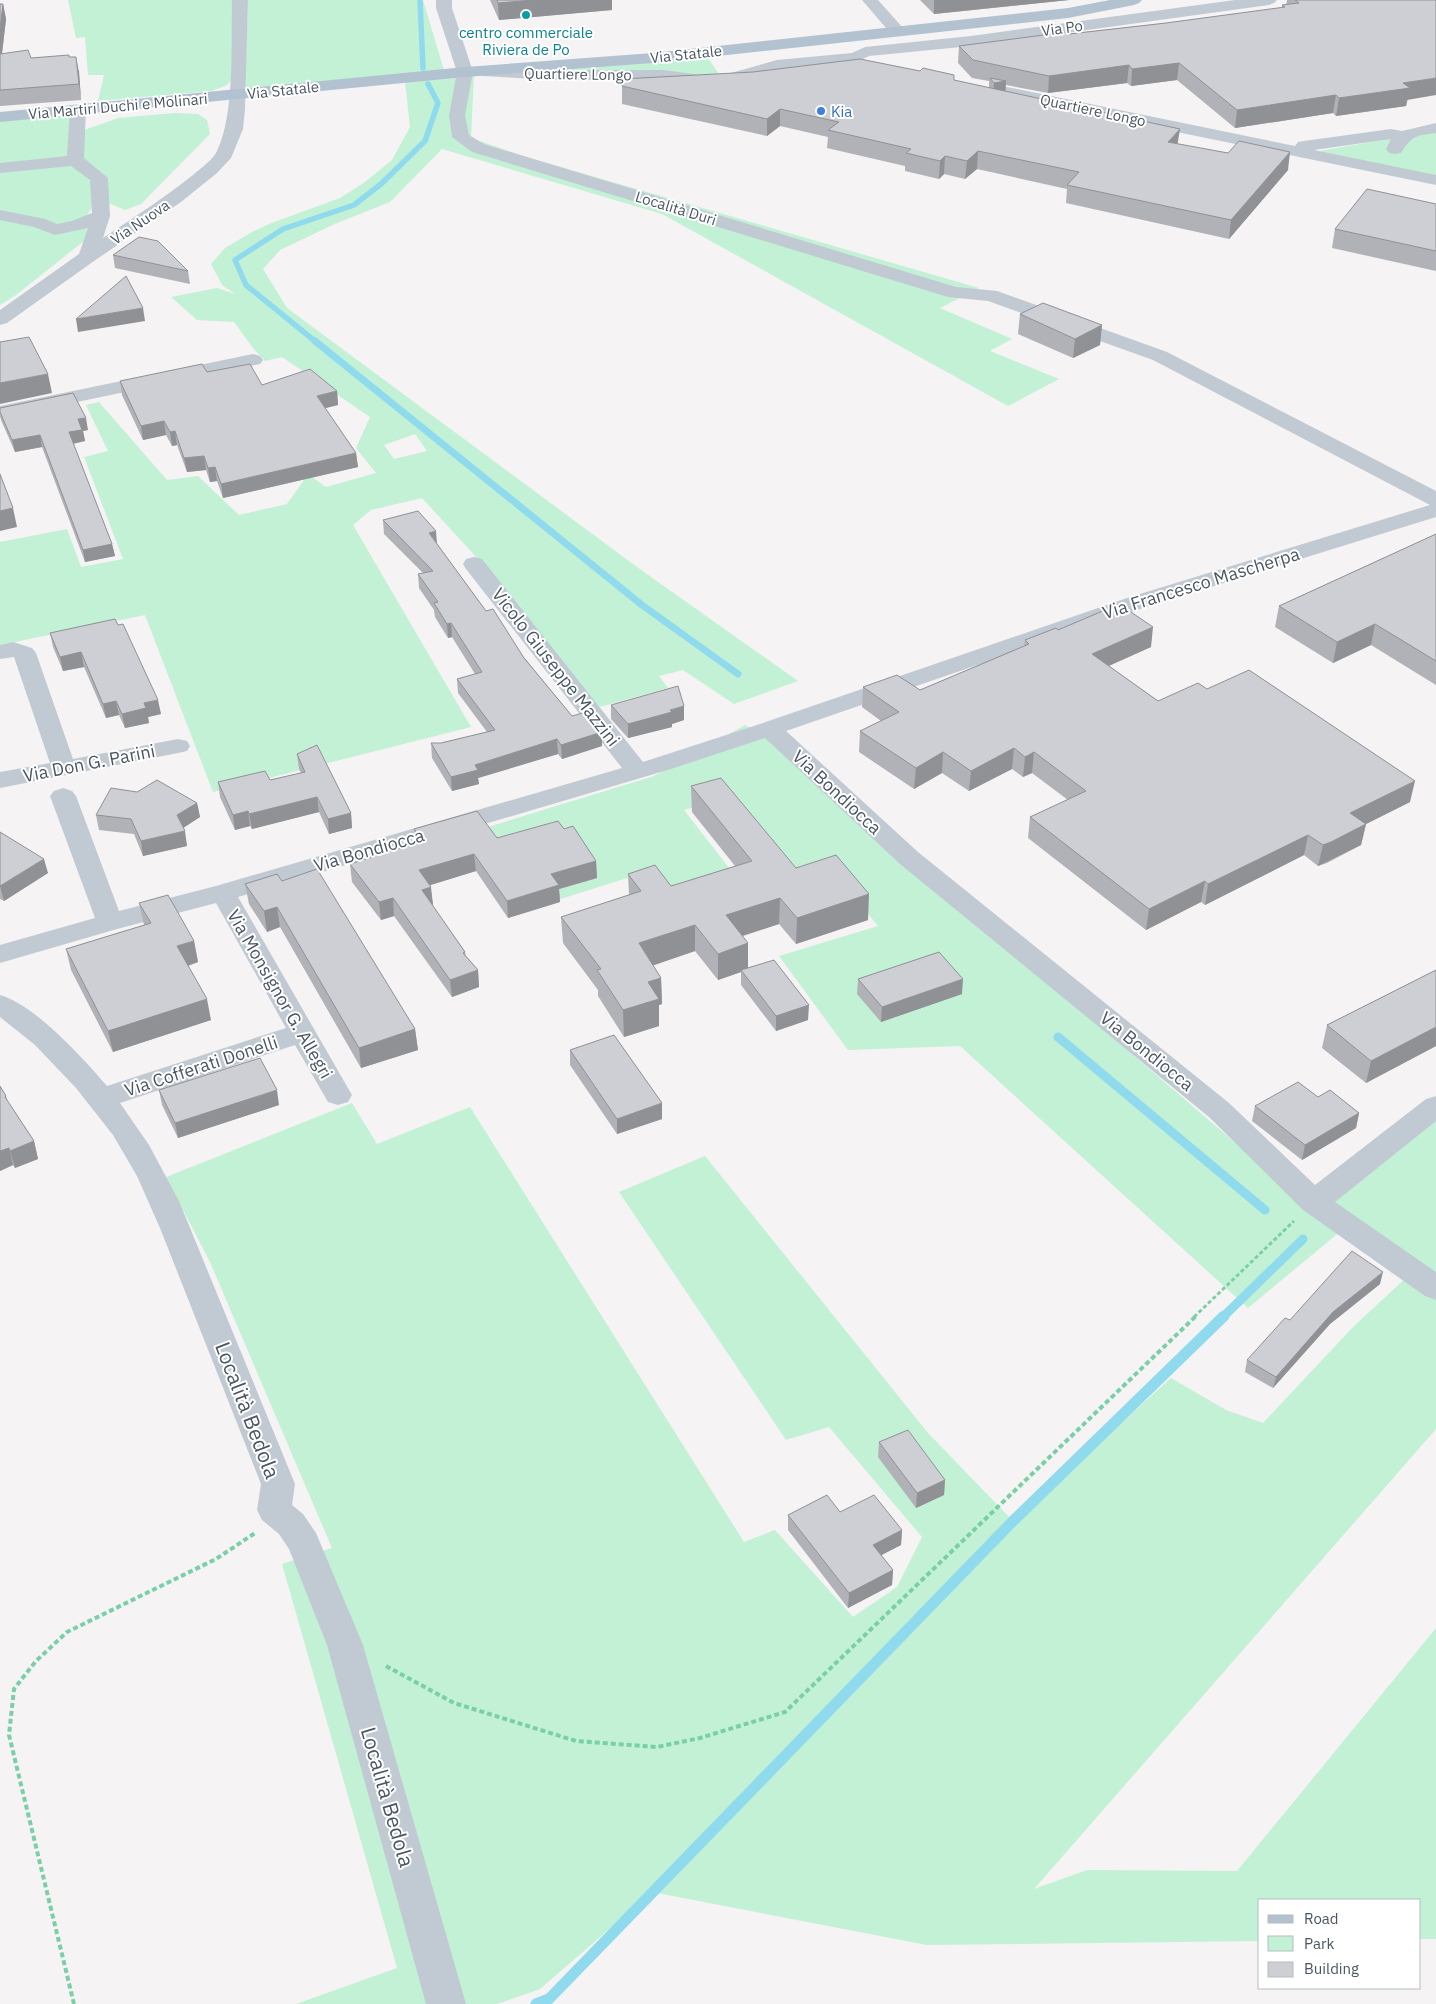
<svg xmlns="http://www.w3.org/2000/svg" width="1436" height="2004" viewBox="0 0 1436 2004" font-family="'IBM Plex Sans',sans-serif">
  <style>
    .green { fill: #c3f1d5; fill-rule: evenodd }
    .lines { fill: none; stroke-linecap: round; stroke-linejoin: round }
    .stream-far3 { stroke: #90daee; stroke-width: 5.5 }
    .stream-far2 { stroke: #90daee; stroke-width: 7 }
    .stream-far1 { stroke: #90daee; stroke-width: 9 }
    .stream { stroke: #90daee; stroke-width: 11 }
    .path-far1 { stroke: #7ad0a6; stroke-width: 3; stroke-dasharray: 4 2.5; stroke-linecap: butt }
    .path { stroke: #7ad0a6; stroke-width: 4; stroke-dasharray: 5 3; stroke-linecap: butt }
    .minor { fill: #c1cad2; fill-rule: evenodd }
    .major { fill: #b3c2d1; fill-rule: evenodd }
    .wall { fill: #b0b2b7 }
    .shaded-wall { fill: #909195 }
    .building { fill: #cdcfd5; stroke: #909195 }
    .culture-dot { fill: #0f9aa8; stroke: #fff; stroke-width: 2 }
    .shop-dot { fill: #3f7fe0; stroke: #fff; stroke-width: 2 }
    .labels { text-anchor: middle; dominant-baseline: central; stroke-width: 4; stroke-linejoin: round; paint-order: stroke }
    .far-street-label { font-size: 15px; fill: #4a5661; stroke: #fff }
    .far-culture-label { font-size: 15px; fill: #0d838f; stroke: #fff }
    .far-shop-label { font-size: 15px; fill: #366cbe; stroke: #fff; text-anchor: start }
    .street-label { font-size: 18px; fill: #4a5661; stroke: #fff }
    .near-street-label { font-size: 21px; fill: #4a5661; stroke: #fff }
  </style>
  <rect width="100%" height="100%" fill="#f5f3f3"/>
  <!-- green -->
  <path class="green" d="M68,0H236L232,79L227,85L212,91L98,101L104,75H88L85,37L76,38Z
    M248,0H423L446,77L474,74L471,138L526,157L979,288L940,308L1012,339L990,351L1059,379L1008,406L662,214L442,149L390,202L337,223L280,250L263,269L287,308L637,567L798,681L734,704L683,670L659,676L668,688L596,708L489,571L422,498L371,510L353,525L471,727L213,792L145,615L0,645V542L67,529L81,567L123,559L84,457L108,451L86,405L99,402L167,480L198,476L239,515L287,504L304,480L302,470L326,487L376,473L356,448L370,417L282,357L265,361L253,348L234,322L197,320L171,297L217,288L235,294L222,285L211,264L225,248L252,232L269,224L340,198L365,182L392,160L410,127L405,81L245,92ZM415,434L427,451L394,459L384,445Z
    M706,55L723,80L538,71Z
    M175,113L198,114L207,120L210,134L141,204L125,210L106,202L101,194L85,218L94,233L16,295L0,305V121L73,114L76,133L118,118Z
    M1436,131V177L1319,151Z
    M745,725L784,744L894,850L1309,1206L1436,1107V1429L1034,1889L1087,1870L1237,1871L1436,1628V1939H1420V1900H1260V1941L927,1945L652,1892L540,1989L497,2004H296L397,1968L282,1564L332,1548L210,1262L166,1177L352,1103L377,1144L470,1107L744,1542L775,1530L853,1617L897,1587L922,1537L829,1427L786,1440L619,1192L705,1156L928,1433L1013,1521L1171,1378L1226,1410L1263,1423L1354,1326L1408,1276L1342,1230L1248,1308L960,1046L848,1050L779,956L878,926L836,876L799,887L723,798L684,810L740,882L672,905L643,873L548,903L488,827L654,776Z"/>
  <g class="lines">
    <!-- stream-far3 -->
    <path class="stream-far3" d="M420,0L423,68
      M316,342L246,285L235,260L283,229L354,205L381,184L425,141L438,103L428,84"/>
    <!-- stream-far2 -->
    <path class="stream-far2" d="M315,341L642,605L738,674"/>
    <!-- stream-far1 -->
    <path class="stream-far1" d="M1058,1037L1265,1210
      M1223,1317L1303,1239"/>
    <!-- stream -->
    <path class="stream" d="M536,2004L549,1999L1013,1521L1224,1316"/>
    <!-- path-far1 -->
    <path class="path-far1" d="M1194,1317L1294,1221"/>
    <!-- path -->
    <path class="path" d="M386,1666L454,1703L576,1741L657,1747L700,1738L785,1712L1196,1316
      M74,2004L9,1735L14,1689L36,1661L67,1632L216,1559L255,1533"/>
    <!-- minor -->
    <path class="minor" d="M232,0H248L245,109L243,129L231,158L217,173L181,202L94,261L7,323L0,325V310L79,254L88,228L55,235L34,227L0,220V210L45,219L57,224L72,221L92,213L90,180L71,166L0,173V163L67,156L70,109L72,105H84L86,109L84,158L108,178L110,216L103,238C133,218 164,198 193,175C201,168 213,160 217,151C235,115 231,41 232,0Z
      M436,0H452V8L473,72L465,115L469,135L484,144L956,287L997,291L1167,352L1436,491V517L1146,607L786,731L918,852L1229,1103L1315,1185L1426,1099L1436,1096V1121L1335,1202L1436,1272V1300L1425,1296L1303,1210L1209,1117L900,864L765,738L671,769L238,897L352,1095L348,1102L338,1105L328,1102L295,1045L120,1103L149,1145L179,1201L295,1484L292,1505L303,1514L316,1533L363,1645L466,2004H426L327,1645L289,1549L279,1534L262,1520L257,1510L261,1484L160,1228L137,1176L113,1135L76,1088L35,1045L0,1017V995C35,1005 83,1058 107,1086L286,1028L216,903L117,929L0,963V945L95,918L50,796L54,791L63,788L72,791L76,796L119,911L216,886L622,768L466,569L463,564L466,559L474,557L482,559L643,762L760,724L1130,597L1430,505L1153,360L988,301L948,297L472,152L452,137L449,115L457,72L436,8Z
      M862,0H878L904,29L906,32L904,35H892Z
      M1235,0H1277L1274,3L1269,5L971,46L869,56L856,62L778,70L725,85L708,86L663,80H552L483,76L477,74L475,71L477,68L483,66L552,70H663L708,76L724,75L777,60L852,53L865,47L971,36Z
      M1007,87L1295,146L1298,142L1304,141L1391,129L1402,131L1436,123V133C1415,136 1413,135 1401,153L1395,154L1389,153L1386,149L1391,139L1314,150L1436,175V185L1001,96L999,92L1001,88Z
      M253,354L260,356L263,360L260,364L0,418V406Z
      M13,642L32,648L36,653L73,759L178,739L187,741L190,746L187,751L178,753L0,788V772L50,763L14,657L0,659V645Z"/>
    <!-- major -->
    <path class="major" d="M1110,0H1142L1139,3L1134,5L1068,18L653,63L465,77L0,122V112L465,67L653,53L1068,8Z"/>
  </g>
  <!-- wall -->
  <path class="wall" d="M490,0H612V10L499,20Z
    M920,0H1069L934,14Z
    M1287,0H1436L1406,106L1336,116L1333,113L1235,128L1177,80L1131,86L1127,83L1048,93L1006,85L1005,92L1178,144L1288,170L1229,239L1066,203L1067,189L977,169L965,179L944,174L939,179L905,171V166L827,148L828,137L780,126L767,136L622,104V86L954,80L989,88V81L972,78L958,63L959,46L1166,23L1282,8V5H1286Z
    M0,4H3L6,19L2,54L31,58L69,57L79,72L81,100L0,106Z
    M1436,204V271L1332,248L1335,229Z
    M113,255L188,271L190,284L115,268Z
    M1020,314L1102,325L1100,345L1073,358L1018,334Z
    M207,372L262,385L337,391L338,405L325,408L356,453L358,467L223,498L217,481L210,482L206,470L187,472L177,445L172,446L166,435L143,440L122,395L120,381Z
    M0,412L88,430L83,431L85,441L73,444L112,544L115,556L85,562L42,447L15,452L1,420Z
    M383,520L437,544L486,611L572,716L602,746L562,759L558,754L478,778L479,784L452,791L432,758L431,743H441L487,732L458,693L457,679L475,674L452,637L448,638L435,617L434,610L419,588L418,574L423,573L384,534Z
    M1436,534V685L1371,645L1333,663L1275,627L1279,606Z
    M115,619L161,714L148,717L149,723L125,728L119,715L106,718L84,667L63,671L53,647L50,633Z
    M1058,630L1151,647L1109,666L1158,701L1207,689L1410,802L1366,824L1361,845L1327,863L1318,866L1304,855L1205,905L1201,902L1146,930L1028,838L1030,817L1068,800L1032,773L1023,777L1012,769L969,791L942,773L914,789L859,752L860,731L881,721L862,707L863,687L920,690L1024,646L1025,640Z
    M611,705L684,720L672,724V727L628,738L611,719Z
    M297,754L351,813L352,828L329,834L319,812L252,829L250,826L235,830L220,797L218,782L270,780L301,773L299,769Z
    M691,786L796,868L868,920L796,944L779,924L743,936L748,968L808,1020L776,1031L741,985V972L718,980L695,951L653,965L661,978L662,1004L659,1005V1026L624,1037L598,996V990L563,943L561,917L629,895L628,874L671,886L735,866L692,812Z
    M197,803L200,817L183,828L187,846L143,856L134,834L99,830L96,815Z
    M414,829L497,838L564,829L596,861L597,878L559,889L560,902L508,918L476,871L430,885L433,905H432L465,952L466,956L478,970L479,987L452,997L394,916L381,920L352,882L350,864L416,843Z
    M0,832L48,873L4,901L0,899Z
    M282,881L415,1029L418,1050L361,1068L280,927L267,932L249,904L245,884Z
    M139,903L194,941L198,962L188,966L211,1020L113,1052L71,970L66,949L144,925Z
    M1436,970V1046L1366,1083L1322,1048L1327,1025Z
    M858,979L962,994L881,1022L857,994Z
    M570,1050L662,1119L617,1134L570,1065Z
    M0,1086L6,1096L8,1102L34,1141L38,1159L15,1168L13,1165L0,1171Z
    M159,1090L279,1105L178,1138L162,1105Z
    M1318,1097L1359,1113L1356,1128L1302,1160L1252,1121L1255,1106Z
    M1380,1284L1330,1324L1273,1388L1245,1372L1247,1360L1290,1320Z
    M879,1442L945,1480L944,1495L916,1508L878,1457Z
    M840,1512L902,1530L901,1545L881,1555L893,1570L892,1585L848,1608L788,1530V1515Z"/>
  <!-- shaded-wall -->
  <path class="shaded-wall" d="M534,0H612V10L499,20L498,3Z
    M934,0H1069L934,14Z
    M3,4L6,19L0,70V29Z
    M76,57L79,72L81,100L79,84Z
    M1179,63L1177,80L1131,86L1132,69Z
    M1129,65L1127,83L1048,93L1049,76Z
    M1436,78V95L1407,100L1406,106L1336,116L1339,98L1403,83Z
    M1006,81L1005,99L993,101L994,83Z
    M1336,95L1333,113L1235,128L1237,110Z
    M780,109V126L767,136V119Z
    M1180,129L1177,147L1168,142Z
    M978,151L977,169L965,179L967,161Z
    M1290,152L1288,170L1229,239L1231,220Z
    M945,156L944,174L939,179L940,161Z
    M143,308L145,321L78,332L76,319Z
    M1102,325L1100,345L1073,358L1075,339Z
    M48,374L52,393L0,404V383Z
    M337,391L338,405L318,410L317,396Z
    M86,418L88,430L83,431L85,441L71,444L69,432L78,419Z
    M164,421L166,435L143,440L141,426Z
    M175,431L177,445L172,446L170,432Z
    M40,435L42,447L15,452L12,440Z
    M356,453L358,467L223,498L221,484Z
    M204,456L206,470L187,472L184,458Z
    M215,467L217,481L210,482L208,468Z
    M13,508L17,527L0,531V511Z
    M436,531L437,544L429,533Z
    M112,544L115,556L85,562L83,550Z
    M451,623L452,637L448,638L447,624Z
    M1375,624L1371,645L1333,663L1337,642Z
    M1153,627L1151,647L1090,674L1092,654Z
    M81,652L84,667L63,671L60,657Z
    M158,700L161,714L148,717L149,723L125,728L122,714L144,703Z
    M116,701L119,715L106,718L103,704Z
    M684,706V720L672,724V727L628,738V724Z
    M602,732V746L562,759L561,745Z
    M557,739L558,754L478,778L479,784L452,791L451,777L475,765Z
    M1014,748L1012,769L969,791L971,771Z
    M943,752L942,773L914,789L916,768Z
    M1034,752L1032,773L1023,777L1025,757Z
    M1415,781L1410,802L1366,824L1361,845L1318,866L1323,845L1350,813Z
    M317,797L319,812L252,829L249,814Z
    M197,803L200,817L180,830L177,815Z
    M248,811L250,826L235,830L233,815Z
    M351,813L352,828L329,834L328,819Z
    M185,831L187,846L143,856L141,841Z
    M1308,835L1304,855L1205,905L1208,884Z
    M474,854L476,871L421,888L419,870Z
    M44,859L48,873L4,901L0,886Z
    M596,861L597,878L559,889L560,902L508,918L507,901L551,874Z
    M1205,881L1201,902L1146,930L1149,909Z
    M431,887L433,905L424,908L422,890Z
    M869,894L868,920L796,944L797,918Z
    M393,898L394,916L381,920L379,902Z
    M780,898L779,924L726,941V915Z
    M277,907L280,927L267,932L264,911Z
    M695,925V951L640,970L639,943Z
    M194,941L198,962L181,968L177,946Z
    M748,943V969L741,970V972L718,980V954Z
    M478,970L479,987L452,997L450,980Z
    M661,978L662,1004L659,1005V1026L624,1037L623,1010L648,982Z
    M963,979L962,994L881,1022L882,1007Z
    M207,999L211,1020L113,1052L108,1031Z
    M809,1005L808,1020L776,1031V1016Z
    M1436,1027V1046L1366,1083L1371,1061Z
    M415,1029L418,1050L361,1068L359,1048Z
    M277,1090L279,1105L178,1138L175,1123Z
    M662,1103V1119L617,1134V1119Z
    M1359,1113L1356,1128L1302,1160L1305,1145Z
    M34,1141L38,1159L15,1168L10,1151Z
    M9,1148L13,1165L0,1171V1151Z
    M1383,1272L1380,1284L1330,1324L1273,1388L1276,1377L1333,1312Z
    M945,1480L944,1495L916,1508L917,1493Z
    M902,1530L901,1545L872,1560L873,1545Z
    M893,1570L892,1585L848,1608L849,1593Z"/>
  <!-- building -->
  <path class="building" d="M497,0H534L498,3Z
    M1295,0H1436V78L1403,83L1410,88L1339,98L1336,95L1237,110L1179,63L1132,69L1129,65L1049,76L973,60L959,46L1067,32L1069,34L1166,23L1285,7L1282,5L1299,3Z
    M0,4H3L0,29Z
    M28,50L31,58L69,55V57H76L79,84L0,90V54Z
    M860,59L920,71L923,68L954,75V80L1180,129L1168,142L1228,153L1239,141L1290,152L1231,220L1067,185L1079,172L978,151L967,161L945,156L940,161L906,153L911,149L828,130L839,122L780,109L767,119L622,86V79L753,72Z
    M990,78L1006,81L994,83Z
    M1367,189L1436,204V251L1335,229Z
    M139,237L158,241L188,271L113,255Z
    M126,276L143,308L76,319Z
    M1043,303L1102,325L1075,339L1020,314Z
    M29,337L48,374L0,383V342Z
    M202,364L207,372L250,364L262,385L310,369L337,391L317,396L356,453L221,484L215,467L208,468L204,456L184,458L175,431L170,432L164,421L141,426L120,381Z
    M73,393L86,418L78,419L82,430L69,432L112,544L83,550L40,435L12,440L0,412V408Z
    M0,474L13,508L0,511Z
    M418,511L436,531L429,533L486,611L493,609L524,658L572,716L586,712L602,732L561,745L557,739L475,765L478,770L451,777L431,743H441L495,730L457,679L482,672L451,623L447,624L434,603L438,602L418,574L433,571L383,520Z
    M1436,534V661L1375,624L1337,642L1279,606Z
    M1119,604L1153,627L1092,654L1158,701L1198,683L1207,689L1249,670L1415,781L1350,813L1366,824L1331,842L1323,845L1308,835L1208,884L1205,881L1149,909L1030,817L1086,791L1034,752L1025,757L1014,748L971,771L943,752L916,768L860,731L899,712L863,687L897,675L920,690L1029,644L1025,640L1056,628L1058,630Z
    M115,619L118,625L123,624L158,700L144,703L146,708L122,714L116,701L103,704L81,652L60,657L50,633Z
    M678,686L684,706L670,710L672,712L628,724L611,705Z
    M317,745L351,813L328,819L317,797L249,814L248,811L233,815L218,782L265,771L270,780L305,772L297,754Z
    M721,778L796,868L836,855L869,894L797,918L780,898L726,915L748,943L718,954L695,925L639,943L661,978L648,982L659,999L623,1010L597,970L601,969L561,917L641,891L628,874L655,865L671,886L752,861L691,786Z
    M157,780L197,803L177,815L185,831L141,841L131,819L96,815L111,788L137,792Z
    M477,811L497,838L558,821L564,829L573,826L596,861L551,874L559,885L507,901L474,854L419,870L431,887L422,890L465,952L463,953L478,970L450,980L393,898L379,902L350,864L423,841L414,829Z
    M0,832L44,859L0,886Z
    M317,869L415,1029L359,1048L277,907L264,911L245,884L277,874L282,881Z
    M168,895L194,941L177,946L207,999L108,1031L66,949L151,923L139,903Z
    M939,952L963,979L882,1007L858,979Z
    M774,960L809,1005L776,1016L741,970Z
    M1436,970V1027L1371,1061L1327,1025Z
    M614,1035L662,1103L617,1119L570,1050Z
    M260,1058L277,1090L175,1123L159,1090Z
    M1298,1082L1318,1097L1330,1090L1359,1113L1305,1145L1255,1106Z
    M0,1086L6,1096L5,1097L34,1141L10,1151L9,1148L0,1151Z
    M1352,1251L1383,1272L1333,1312L1276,1377L1247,1360L1285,1318L1290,1320Z
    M908,1430L945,1480L917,1493L879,1442Z
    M827,1495L840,1512L874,1495L902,1530L873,1545L893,1570L849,1593L788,1515Z"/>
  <!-- markers -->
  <circle class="culture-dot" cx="526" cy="15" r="5"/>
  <circle class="shop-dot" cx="821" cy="111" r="5"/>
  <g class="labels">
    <!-- far-street labels -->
    <g class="far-street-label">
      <text transform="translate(1062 28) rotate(-8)">Via Po</text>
      <text transform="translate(686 54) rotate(-6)">Via Statale</text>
      <text transform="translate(578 74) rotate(1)">Quartiere Longo</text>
      <text transform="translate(283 90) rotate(-6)">Via Statale</text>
      <text transform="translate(118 106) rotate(-5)">Via Martiri Duchi e Molinari</text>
      <text transform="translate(1093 110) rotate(12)">Quartiere Longo</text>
      <text transform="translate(676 208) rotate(17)">Località Duri</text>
      <text transform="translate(140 222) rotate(-34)">Via Nuova</text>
    </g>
    <!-- far-culture labels -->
    <g class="far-culture-label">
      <text x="526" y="32">centro commerciale<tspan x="526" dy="17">Riviera de Po</tspan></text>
    </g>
    <!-- far-shop labels -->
    <g class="far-shop-label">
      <text x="831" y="111">Kia</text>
    </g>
    <!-- street labels -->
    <g class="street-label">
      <text transform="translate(1201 583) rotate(-17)">Via Francesco Mascherpa</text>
      <text transform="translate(556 667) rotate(52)">Vicolo Giuseppe Mazzini</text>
      <text transform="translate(89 763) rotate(-11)">Via Don G. Parini</text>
      <text transform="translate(837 792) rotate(43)">Via Bondiocca</text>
      <text transform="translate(369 850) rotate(-16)">Via Bondiocca</text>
      <text transform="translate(280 994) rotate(60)">Via Monsignor G. Allegri</text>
      <text transform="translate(1147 1051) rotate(39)">Via Bondiocca</text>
      <text transform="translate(201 1066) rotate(-18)">Via Cofferati Donelli</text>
    </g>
    <!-- near-street labels -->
    <g class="near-street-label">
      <text transform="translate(248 1410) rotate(69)">Località Bedola</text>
      <text transform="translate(388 1797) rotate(74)">Località Bedola</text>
    </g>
  </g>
  <!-- legend -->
  <rect x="1258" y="1899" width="162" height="90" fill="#ffffff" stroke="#b7bbc0"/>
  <rect x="1268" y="1915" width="25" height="8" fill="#b3c2d1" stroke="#b7bbc0"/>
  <text x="1304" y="1924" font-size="15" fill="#4a5661">Road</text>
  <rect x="1268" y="1936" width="25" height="15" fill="#c3f1d5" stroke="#b7bbc0"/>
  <text x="1304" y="1949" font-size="15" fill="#4a5661">Park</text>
  <rect x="1268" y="1962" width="25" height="15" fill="#cdcfd5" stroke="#b7bbc0"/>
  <text x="1304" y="1974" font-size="15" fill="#4a5661">Building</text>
</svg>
